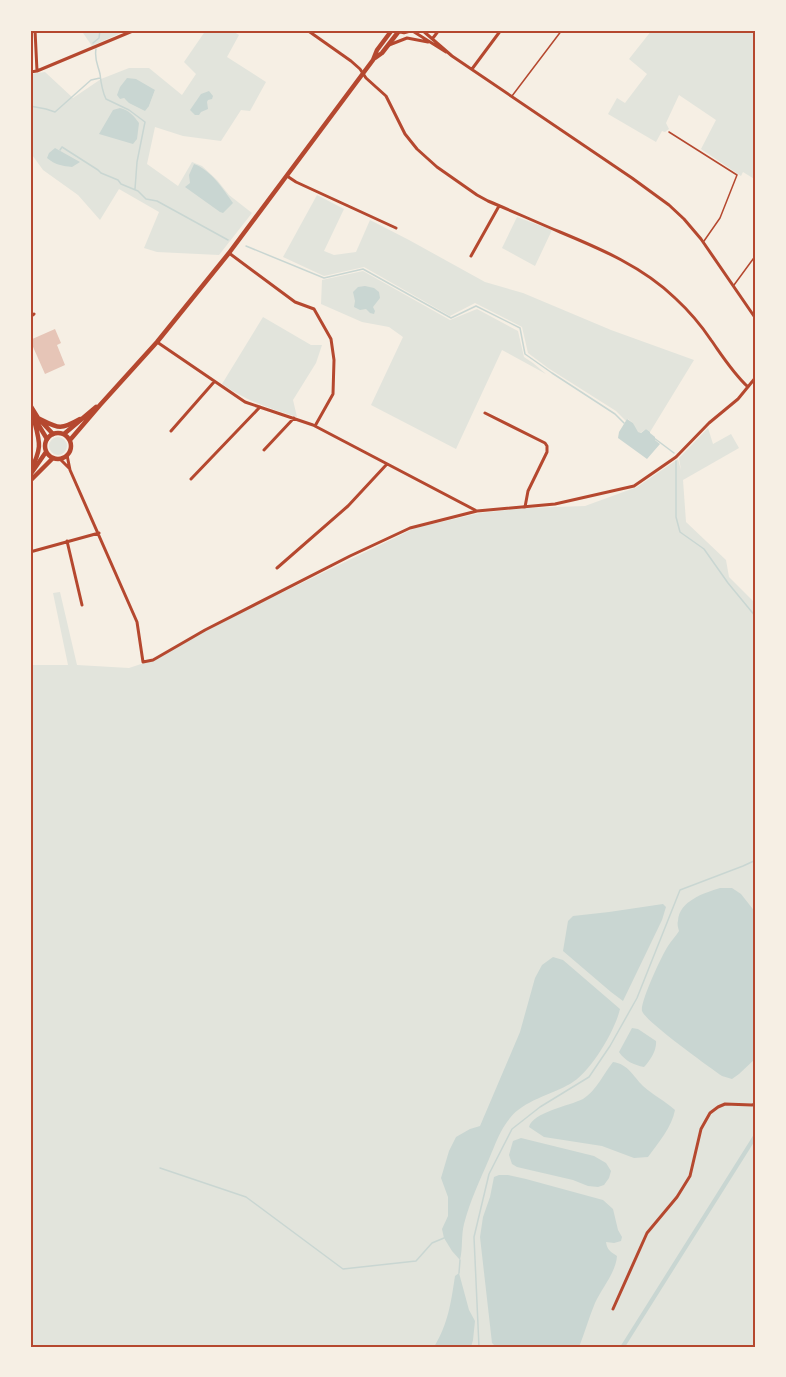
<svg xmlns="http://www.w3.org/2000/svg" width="786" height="1377" viewBox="0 0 786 1377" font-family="'Source Sans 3',sans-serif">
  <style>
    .green { fill: #e2e4dc; fill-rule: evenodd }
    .water { fill: #c9d6d2 }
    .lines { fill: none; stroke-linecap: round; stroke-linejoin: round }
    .stream { stroke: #c9d6d2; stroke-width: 1.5 }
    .building { fill: #e6c5b7 }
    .service { stroke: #b5482f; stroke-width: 1.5 }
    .minor { stroke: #b5482f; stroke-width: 3 }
    .tertiary { stroke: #b5482f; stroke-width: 4.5 }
    .secondary { stroke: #b5482f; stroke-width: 4.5 }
    .neatline { fill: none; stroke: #b5482f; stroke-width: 2 }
  </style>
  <rect width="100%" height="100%" fill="#f6efe4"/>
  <!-- green -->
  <path class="green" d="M81,30H127L92,46Z
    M206,30H231L239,35L227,57L266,82L250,111L241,110L221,141L183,136L155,127L147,164L178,186L192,162L202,166L217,180L229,195L252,213L219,255L157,252L144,248L159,212L119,189L100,220L78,195L43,170L30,152V74L45,72L73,98L101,79L129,68H149L182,95L196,74L184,62ZM155,90L149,106L128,101L124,98Z
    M652,30H756V180L743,172L741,176L701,149L716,120L679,95L666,123L669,129L665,132L662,131L656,142L608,114L617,98L625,103L647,74L629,59Z
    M317,195L344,209L324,251L334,255L356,252L370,220L409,240L485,282L523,293L611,330L694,360L650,432L646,429L640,433L637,432L633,423L628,419L626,421L616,411L548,368L528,353L522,327L475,303L450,316L364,267L324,276L283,257Z
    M517,217L552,230L535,266L502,248Z
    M363,271L450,320L477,309L518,331L524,357L533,363L546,374L502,350L456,449L371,405L403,337L389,327L362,322L321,304L322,280Z
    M263,317L311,345H322L316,363L293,400L297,417C270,409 245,400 222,384Z
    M708,428L713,444L731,434L739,448L683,480L686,522L726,560L729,577L756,604V1347H30V665H68L53,593L60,592L77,665L129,668L153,660L205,630L415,528L480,513L526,508L585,506L637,487L678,459L681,470L679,458Z
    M49 446a9 9 0 1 1 18 0a9 9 0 1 1-18 0Z"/>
  <!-- water -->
  <path class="water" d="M127,78L136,79L155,90L149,106L145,111L129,103L124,98L120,99L117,95L120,87Z
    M209,91L213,96L212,99L208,100L207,102L208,109L201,112L199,115H195L190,110L201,94Z
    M120,108C129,110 134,116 139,123L137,139L133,144L99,134L113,110Z
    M55,148L80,162L72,167C63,166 55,165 47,158L49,153Z
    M194,164C211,170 223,189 233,203L223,213L220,212L185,187L190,183L189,175Z
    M365,286L374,288L379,292L380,298L373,307L375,311L374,314L370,313L366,309L360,310L354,307L355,301L353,292L358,287Z
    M627,419L633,423L638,432L641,433L646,429L650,432V433L655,437V440L660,444L647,459L618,438L619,432Z
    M720,888H732L741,894L756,913V1058L739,1074L732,1079L722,1076C709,1067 645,1021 642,1011C640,1002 662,955 668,946C671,941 676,936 679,931C678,927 677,924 678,921C679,901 704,893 720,888Z
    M663,904L666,907L662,920L623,1001L611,992L563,951L568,921L573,916L609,912Z
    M553,957L563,960L620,1009C615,1031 590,1073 570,1084C552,1094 523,1101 510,1118C500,1130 495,1145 489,1159C480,1180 470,1201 464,1224C461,1236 463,1248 460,1260L452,1251L444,1238L442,1229L448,1216V1197L441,1178L449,1151L456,1137L470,1129L480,1126L520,1032L535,978L542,965Z
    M632,1028L638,1029L656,1041C657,1050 650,1061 644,1067C634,1065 625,1061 619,1052Z
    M613,1062C628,1064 633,1076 643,1086C653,1095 665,1101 675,1110C672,1127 658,1143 648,1157L634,1158L602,1146L544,1137L529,1127C533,1112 569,1106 583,1099C596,1091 604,1073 613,1062Z
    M756,1131V1139L625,1347H620Z
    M521,1138L594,1156L606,1163L611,1171L609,1178L604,1185L598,1187L588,1186L573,1180L517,1167L512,1164L509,1155L513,1141Z
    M499,1175H508L526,1179L603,1200L613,1209L618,1230L622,1237L621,1241L614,1243L606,1242C607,1250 611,1252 617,1256C616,1272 602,1288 595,1303C589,1317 585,1332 579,1347H496L492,1343L480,1237L483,1217L490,1197L494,1177Z
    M459,1273L469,1310L475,1321L473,1340L471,1347H434C448,1324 451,1303 455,1276Z"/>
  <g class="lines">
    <!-- stream -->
    <path class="stream" d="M93,43L99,38L100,30
      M96,49C94,59 98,65 100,74C101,83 102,91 106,99L129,110L145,122L137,162L135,189
      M30,106L46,109L55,112L91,80L100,78
      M60,150L62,147L98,170L101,173L118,180L121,184L138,191L146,199L157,201L228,240
      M246,246L324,278L363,269L451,318L476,306L520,328L525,354L552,373L615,414L624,423
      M654,438L674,453
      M676,461V517L680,532L704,549L728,583L756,617
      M160,1168L246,1197L343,1269L416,1261L432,1243L444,1238
      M459,1273L460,1260
      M479,1347L474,1237L489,1174L512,1129L540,1107L589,1077L610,1046L637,998L680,890L743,866L756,860"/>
  </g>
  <!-- building -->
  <path class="building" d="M55,329L61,343L57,345L65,365L45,374L30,340Z"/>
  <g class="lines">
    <!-- service -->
    <path class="service" d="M512,96L562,30
      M669,132L737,175L720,218L704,241
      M734,285L756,255"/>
    <!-- minor -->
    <path class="minor" d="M35,30L37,71
      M307,30L351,61L360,69L366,78L386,96L405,134L417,149L437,167L477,195L488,201C512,211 536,222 560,232C601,249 643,267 675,298C688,310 701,325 711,340C723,357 733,373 748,387
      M411,30L446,52
      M422,30L452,56L632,178L669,205L684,219L701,239L756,319
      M433,38L439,30
      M389,45L407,38L428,42
      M472,69L501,30
      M30,72L37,71L135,30
      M287,176L296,182L396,228
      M229,253L295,302L314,309L331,339L334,360L333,394L315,426
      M471,256L499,206
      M30,317L34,314
      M157,342L245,402L313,425L475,510
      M485,413L545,443L547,446V452L528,491L525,507
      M171,431L214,382
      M264,450L294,418
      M67,455L70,470L137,622L143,662L153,660L205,630L350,556L410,528L477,511L555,504L634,486L676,457L709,423L738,399L756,377
      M60,459L69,468
      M191,479L260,407
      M67,541L82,605
      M30,552L99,533
      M277,568L348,506L387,464
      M613,1309L647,1233L677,1197L690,1176L701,1129L710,1113L718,1107L725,1104L752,1105L756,1104"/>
    <!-- tertiary -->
    <path class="tertiary" d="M30,405L38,418L53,434
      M30,411L47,439
      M38,418C58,428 59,431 80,419
      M30,472C43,446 40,443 33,416"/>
    <!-- secondary -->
    <path class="secondary" d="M399,31L404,32L411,30
      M375,58L382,53L399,31
      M45 446a13 13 0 1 1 26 0a13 13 0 1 1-26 0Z
      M64,434L96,407
      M70,440L100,405L157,342L229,253L373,60L377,50L392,30
      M30,475L46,452
      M30,481L53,458"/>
  </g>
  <!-- border -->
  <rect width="786" height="1377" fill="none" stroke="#f6efe4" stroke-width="63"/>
  <rect x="32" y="32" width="722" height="1314" class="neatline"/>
</svg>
